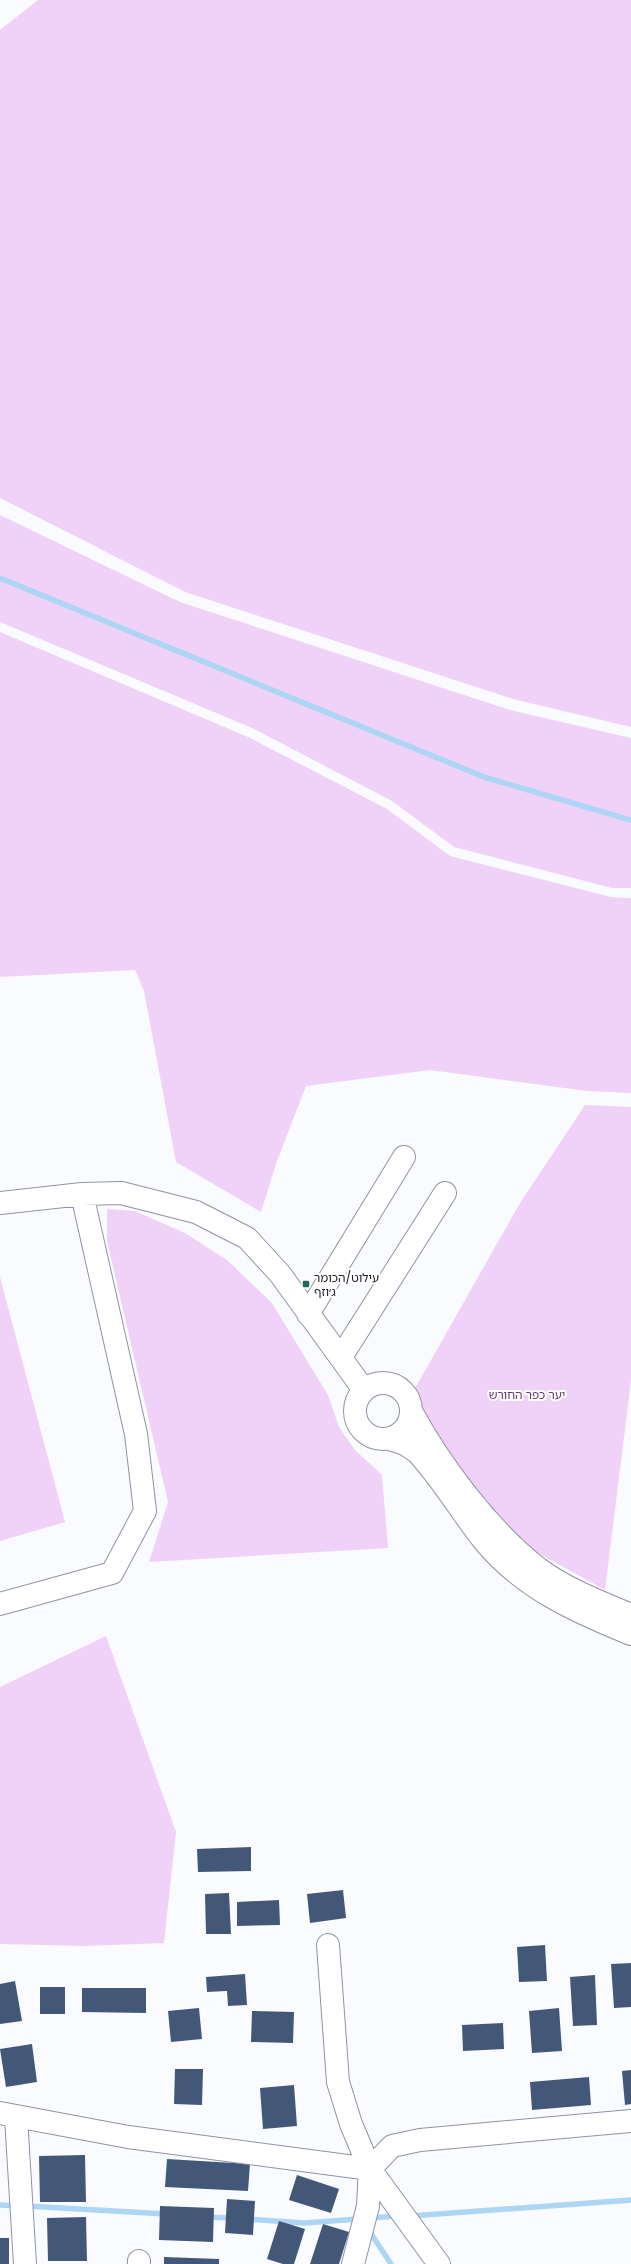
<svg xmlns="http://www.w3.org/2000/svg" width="631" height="2264" viewBox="0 0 631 2264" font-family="Poppins,'Noto Sans Hebrew',sans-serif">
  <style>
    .green { fill: #f0d1f7 }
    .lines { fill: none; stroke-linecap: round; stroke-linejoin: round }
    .stream { stroke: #acd6f4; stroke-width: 5.5 }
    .building { fill: #435779 }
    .minor-casing { stroke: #9092a4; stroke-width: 24 }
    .minor { stroke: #fff; stroke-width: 22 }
    .poi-dot { fill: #22695d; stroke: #fff; stroke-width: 1.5 }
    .labels { text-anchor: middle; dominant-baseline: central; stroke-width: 4; stroke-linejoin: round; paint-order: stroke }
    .poi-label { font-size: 12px; fill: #202128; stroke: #fff; text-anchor: start }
    .park-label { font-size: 12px; fill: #653c6d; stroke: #fff }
  </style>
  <rect width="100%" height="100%" fill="#fafbff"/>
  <!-- green -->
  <path class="green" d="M38,0H631V727L513,699L185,592L0,498V30Z
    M0,515L180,602L510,710L631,738V888H612L454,847L392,801L252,728L0,622Z
    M0,632L248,737L387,809L450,856L611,897L631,898V1093L587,1091L430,1070L306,1086L277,1161L261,1212L176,1162L144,991L135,970L0,977Z
    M585,1105L631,1107V1381L605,1590L531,1549L491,1510L405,1406L520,1203Z
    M107,1209L135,1211L185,1233L227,1260L272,1303L328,1395L339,1427L355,1450L382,1475L388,1548L149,1562L168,1502L107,1241Z
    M0,1277L65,1522L0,1541Z
    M106,1636L176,1832L164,1943L85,1946L0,1944V1687Z"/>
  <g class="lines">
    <!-- stream -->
    <path class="stream" d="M0,578L484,777L631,820
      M0,2205L16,2206
      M27,2206L166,2214
      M410,2216L631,2200
      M206,2217L232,2218
      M370,2218L397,2216
      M246,2219L304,2223L359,2219
      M368,2229L391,2264"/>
  </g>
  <!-- building -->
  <path class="building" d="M251,1847V1871L198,1872L197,1849Z
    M343,1890L346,1918L310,1923L307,1894Z
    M229,1893L231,1934H206L205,1894Z
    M279,1900L280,1925L237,1926V1902Z
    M545,1945L547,1981L519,1982L517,1947Z
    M631,1963V2007L614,2008L611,1964Z
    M245,1974L247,2005L228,2006L227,1991L207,1992L206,1977Z
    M595,1975L597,2025L573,2026L570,1977Z
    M15,1981L22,2021L0,2024V1984Z
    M40,1987H65V2014H40Z
    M82,1988H146V2013L82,2012Z
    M199,2008L202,2039L171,2042L168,2011Z
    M559,2008L562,2051L532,2053L529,2011Z
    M252,2011L294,2012L293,2043L251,2042Z
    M503,2023L504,2049L463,2051L462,2025Z
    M32,2044L37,2082L6,2087L0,2049Z
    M175,2069H203L202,2105L174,2104Z
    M631,2070V2104L625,2105L622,2071Z
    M589,2077L591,2105L532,2110L530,2082Z
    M294,2085L297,2126L263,2129L260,2088Z
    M85,2155L86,2202H40L39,2156Z
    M167,2159L250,2164L248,2191L165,2187Z
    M297,2175L339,2189L331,2213L289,2200Z
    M227,2199L255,2201L253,2235L225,2233Z
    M160,2206L214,2208L213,2242L159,2240Z
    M86,2217L87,2261H48L47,2218Z
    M279,2221L305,2229L294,2264H283L267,2259Z
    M323,2224L349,2232L339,2264H310Z
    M0,2238H9V2264H0Z
    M164,2257L219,2259V2264H164Z"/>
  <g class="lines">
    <!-- minor casing -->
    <g class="minor-casing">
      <path id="minor" d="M0,1203L82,1194L121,1193L196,1212L247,1238L280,1274L364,1390
        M308,1314L404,1157
        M341,1357L445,1193
        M355 1411a28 28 0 1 1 56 0a28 28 0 1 1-56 0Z
        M411,1411C441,1466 489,1530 539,1569C566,1589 600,1602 631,1615
        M390,1439L405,1444L417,1452C442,1479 461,1512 484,1541C523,1588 576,1612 631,1634
        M0,1604L112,1573L145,1511L136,1434L82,1194
        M328,1945L338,2082L351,2124L370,2169L439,2264
        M0,2113L128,2137L370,2169L392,2146L420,2140L631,2121
        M16,2117L25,2264
        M139,2261V2264
        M353,2264L368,2206L370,2169"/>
    </g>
    <!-- minor -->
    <use href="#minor" class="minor"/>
  </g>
  <!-- markers -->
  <rect class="poi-dot" x="302" y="1280" width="8" height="8" rx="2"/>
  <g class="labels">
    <!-- poi labels -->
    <g class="poi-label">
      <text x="314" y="1277">עילוט/הכומר<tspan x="314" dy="14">ג׳וזף</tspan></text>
    </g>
    <!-- park labels -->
    <g class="park-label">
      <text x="527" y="1394">יער כפר החורש</text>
    </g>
  </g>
</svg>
